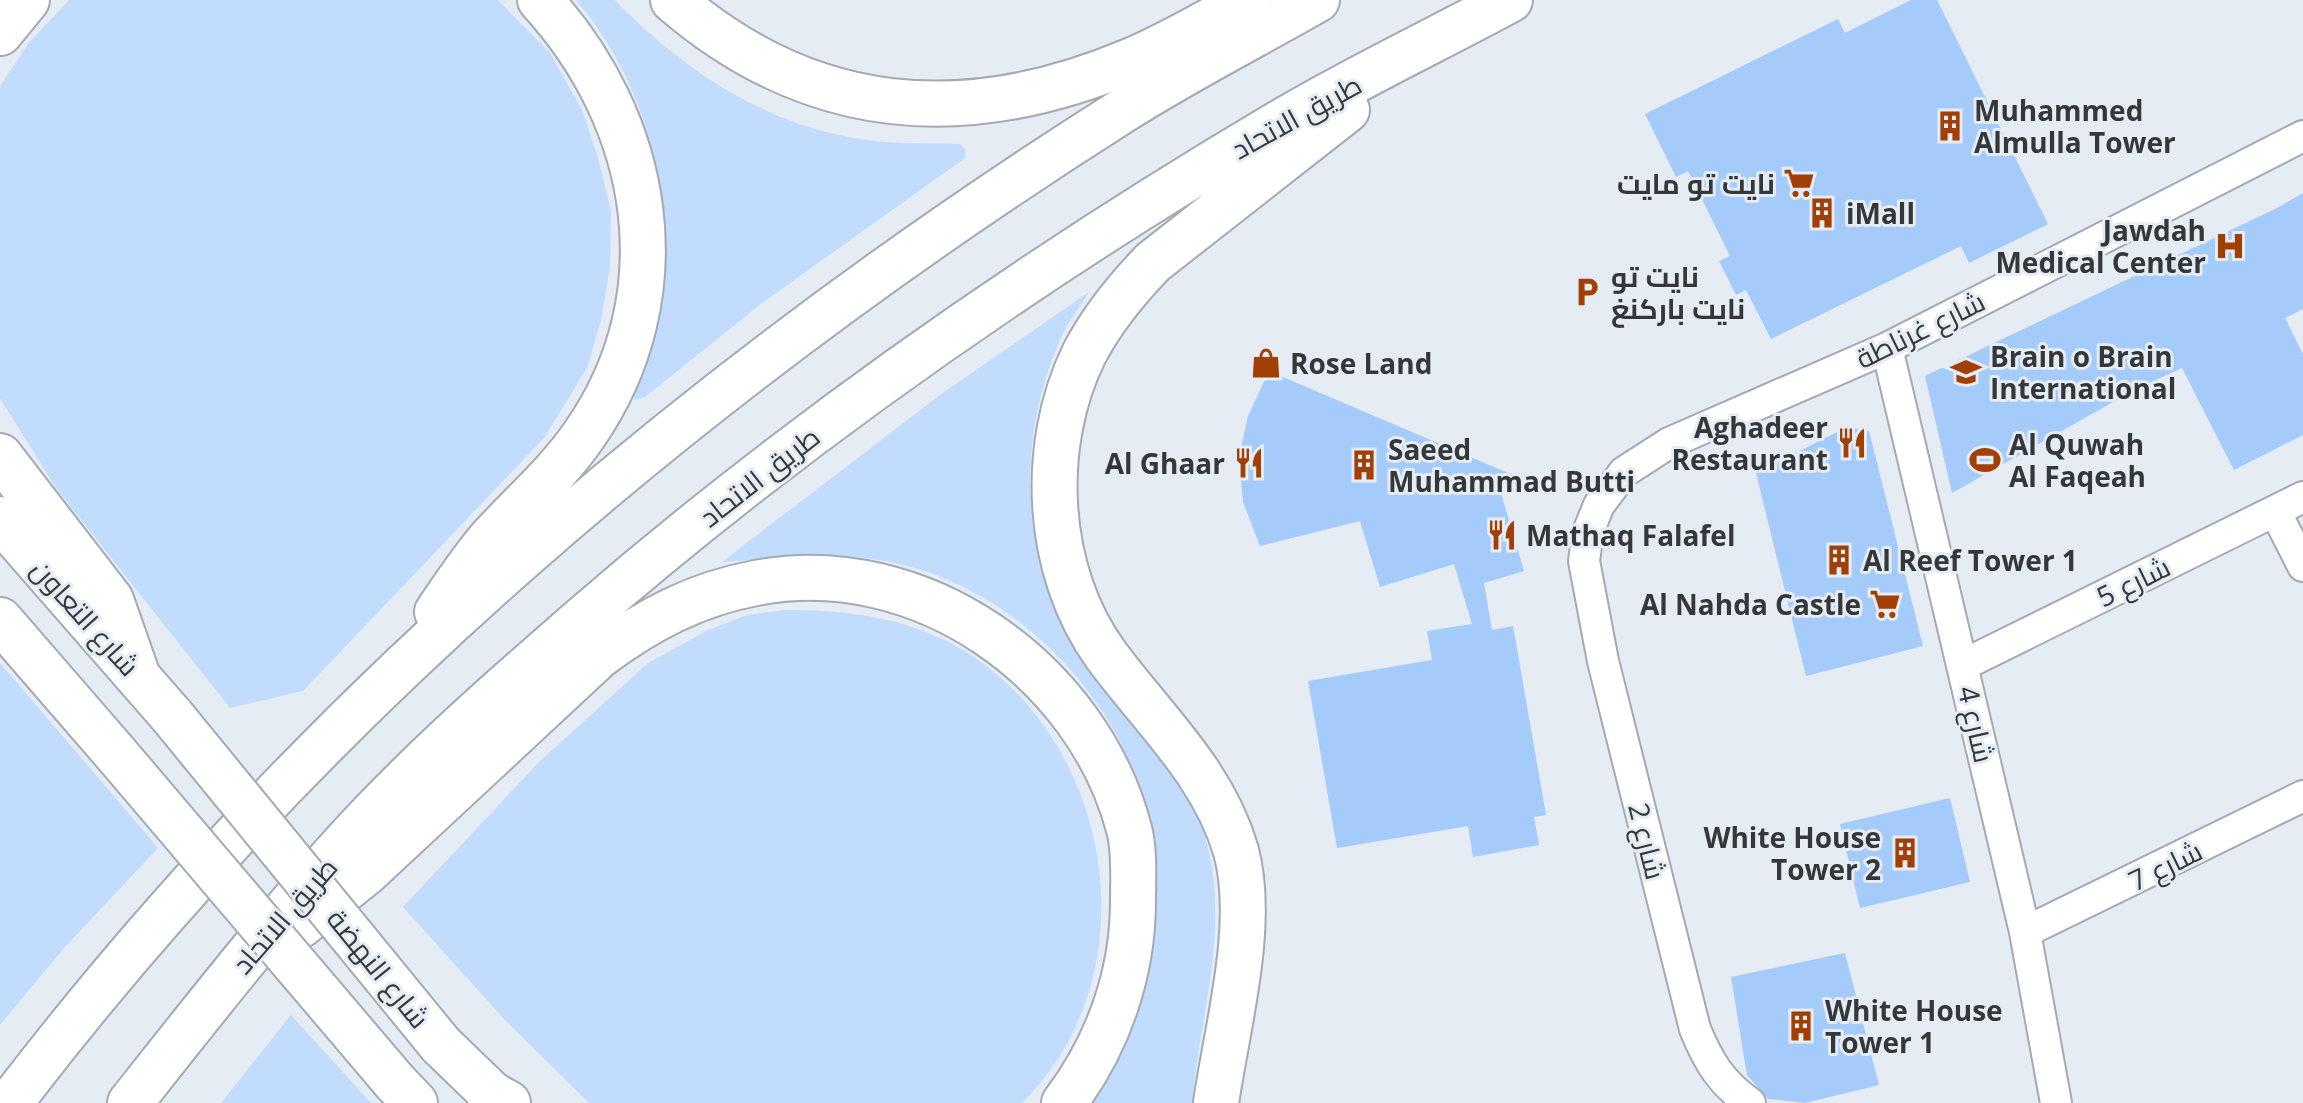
<svg xmlns="http://www.w3.org/2000/svg" width="2303" height="1103" viewBox="0 0 2303 1103" font-family="'Open Sans',Cairo,sans-serif">
  <style>
    .green { fill: #c1dcfc }
    .building { fill: #a4cbf9 }
    .lines { fill: none; stroke-linecap: round; stroke-linejoin: round }
    .minor-casing { stroke: #a4aab2; stroke-width: 34 }
    .secondary-casing { stroke: #a4aab2; stroke-width: 48 }
    .motorway-casing { stroke: #a4aab2; stroke-width: 48 }
    .minor { stroke: #fff; stroke-width: 30 }
    .secondary { stroke: #fff; stroke-width: 44 }
    .motorway { stroke: #fff; stroke-width: 44 }
    .secondary-bridge-casing { stroke: #a4aab2; stroke-width: 48; stroke-linecap: butt }
    .secondary-bridge { stroke: #fff; stroke-width: 44 }
    .labels { text-anchor: middle; dominant-baseline: central; stroke-width: 6; stroke-linejoin: round; paint-order: stroke }
    .poi-label { font-size: 28px; font-weight: bold; fill: #35383b; stroke: #e5ecf4; text-anchor: start }
    .street-label { font-size: 28px; fill: #35383b; stroke: #e5ecf4 }
  </style>
  <rect width="100%" height="100%" fill="#e5ecf4"/>
  <!-- green -->
  <path class="green" d="M69,0H498L550,53L582,110L598,158L611,211L610,267L601,320L587,368L544,438L303,691L230,708L56,488L0,398V86L28,44Z
    M576,0H615C685,73 772,129 874,141C903,144 931,143 960,144L965,149V158L762,303L645,397L634,400C630,388 652,341 655,324C681,214 650,86 576,0Z
    M1089,292C1080,307 1068,322 1061,338C1025,416 1017,526 1057,604C1074,639 1104,671 1126,704C1155,745 1188,784 1204,833C1232,924 1200,1012 1192,1103H1089C1105,1069 1137,1017 1145,982C1158,923 1159,854 1142,796C1109,683 1002,581 885,561C831,551 776,558 722,562L940,395Z
    M786,610C844,610 904,617 956,646C1114,736 1154,973 1022,1103H589L505,1020L403,907L539,762L648,663L708,630L747,615Z
    M0,663L158,848L64,948L0,1025Z
    M291,1015L371,1103H221Z"/>
  <!-- building -->
  <path class="building" d="M1911,0H1937L2048,224L1969,263L1961,246L1771,339L1746,290L1736,295L1719,261L1730,256L1688,171L1676,177L1645,114L1838,19L1845,33Z
    M2303,193V309L2285,318L2303,354V435L2234,470L2182,368L2138,388L1952,493L1925,376L2277,208Z
    M1269,371L1515,476L1500,490L1524,571L1484,583L1492,630L1513,626L1546,815L1534,817L1539,845L1473,857L1468,826L1337,848L1308,681L1432,660L1427,631L1472,624L1454,564L1380,587L1360,521L1260,546L1243,502L1239,457L1248,416Z
    M1847,427L1869,431L1923,646L1806,676L1756,473Z
    M1950,798L1970,882L1860,908L1840,824Z
    M1845,953L1879,1085L1805,1103L1768,1099L1747,1075L1731,977Z"/>
  <g class="lines">
    <!-- minor casing -->
    <g class="minor-casing">
      <path id="minor" d="M1887,348L2025,932L2056,1103
        M2275,511L2303,566
        M1963,665L2303,497
        M2025,932L2303,796
        M1750,1103C1721,1083 1708,1061 1695,1029L1603,661L1584,561L1588,532L1599,505L1624,472L1669,443L1887,348L2303,136"/>
    </g>
    <!-- secondary casing -->
    <g class="secondary-casing">
      <path id="secondary" d="M0,519L172,716
        M0,620L117,755
        M441,1045L501,1103
        M395,1082L415,1103"/>
    </g>
    <!-- motorway casing -->
    <g class="motorway-casing">
      <path id="motorway" d="M673,0C811,119 965,130 1130,61C1171,44 1210,20 1249,0
        M0,33L27,0
        M0,456L111,600L137,674
        M437,612C454,587 471,561 491,538C522,504 558,473 584,435C682,294 651,121 540,0
        M301,925L368,871L599,656C647,620 696,594 756,583C920,551 1088,671 1129,829C1135,851 1133,878 1133,901C1133,974 1108,1045 1064,1103
        M488,1092L508,1103
        M10,1103C312,707 702,377 1122,111C1185,71 1252,37 1317,0
        M130,1103C202,1012 274,920 353,834C423,758 503,688 581,620C798,432 1034,268 1281,122C1355,78 1434,41 1510,0
        M1216,1103C1227,1027 1256,925 1236,851C1213,772 1153,719 1106,655C1045,571 1039,446 1084,354C1102,319 1126,290 1153,262L1347,110"/>
    </g>
    <!-- minor -->
    <use href="#minor" class="minor"/>
    <!-- secondary -->
    <use href="#secondary" class="secondary"/>
    <!-- motorway -->
    <use href="#motorway" class="motorway"/>
    <!-- secondary-bridge casing -->
    <g class="secondary-bridge-casing">
      <path id="secondary-bridge" d="M172,716L441,1045
        M117,755L395,1082"/>
    </g>
    <!-- secondary-bridge -->
    <use href="#secondary-bridge" class="secondary-bridge"/>
  </g>
  <!-- icons -->
  <defs>
    <g id="building-bare" transform="scale(2.4)"><path d="M-4-6H4V6H1V3H-1V6H-4ZM-2.5-4.3h1.7v1.8h-1.7ZM.8-4.3h1.7v1.8H.8ZM-2.5-1h1.7V.8h-1.7ZM.8-1h1.7V.8H.8Z" fill="#a23f05" stroke="#e5ecf4" stroke-width="2.5" paint-order="stroke"/></g>
    <g id="supermarket-bare" transform="scale(2.4)"><path d="M-6-5.5h2.5l.6 2H6L4.5 2H-2.5L-4.4-4H-6ZM-1.5 3.2a1.3 1.3 0 1 0 .1 0ZM3 3.2a1.3 1.3 0 1 0 .1 0Z" fill="#a23f05" stroke="#e5ecf4" stroke-width="2.5" paint-order="stroke"/></g>
    <g id="hospital-bare" transform="scale(2.4)"><path d="M-5-5h3v3.5h4V-5h3V5h-3V1.5h-4V5h-3Z" fill="#a23f05" stroke="#e5ecf4" stroke-width="2.5" paint-order="stroke"/></g>
    <g id="parking-bare" transform="scale(2.4)"><path d="M-3.5-5.5H1a3.5 3.5 0 0 1 0 7H-1V5.5H-3.5ZM-1-3.4V-.6H.8a1.4 1.4 0 0 0 0-2.8Z" fill="#a23f05" stroke="#e5ecf4" stroke-width="2.5" paint-order="stroke"/></g>
    <g id="shop-bare" transform="scale(2.4)"><path d="M-5-2.5h2.3a2.7 3.5 0 0 1 5.4 0H5L5.5 6h-11ZM-1.5-2.5h3a1.5 2.3 0 0 0-3 0Z" fill="#a23f05" stroke="#e5ecf4" stroke-width="2.5" paint-order="stroke"/></g>
    <g id="school-bare" transform="scale(2.4)"><path d="M0-5L7-2L0 1L-7-2ZM-4 1L0 2.5L4 1V4Q0 6-4 4Z" fill="#a23f05" stroke="#e5ecf4" stroke-width="2.5" paint-order="stroke"/></g>
    <g id="restaurant-bare" transform="scale(2.4)"><path d="M-5-6h1v4h1v-4h1v4h1v-4h1v5L-1.5 .5V6h-2V.5L-5-1ZM5-6V6H3V1.5H1.5Q1.5-4 5-6Z" fill="#a23f05" stroke="#e5ecf4" stroke-width="2.5" paint-order="stroke"/></g>
    <g id="stadium-bare" transform="scale(2.4)"><path d="M0-5a6.5 5 0 1 0 0 10a6.5 5 0 1 0 0-10ZM-3.5-1.8h7v3.6h-7Z" fill="#a23f05" stroke="#e5ecf4" stroke-width="2.5" paint-order="stroke"/></g>
  </defs>
  <g fill-rule="evenodd">
    <use href="#building-bare" x="1950" y="126"/>
    <use href="#supermarket-bare" x="1799" y="183"/>
    <use href="#building-bare" x="1822" y="213"/>
    <use href="#hospital-bare" x="2230" y="246"/>
    <use href="#parking-bare" x="1587" y="292"/>
    <use href="#shop-bare" x="1266" y="363"/>
    <use href="#school-bare" x="1966" y="372"/>
    <use href="#restaurant-bare" x="1852" y="443"/>
    <use href="#stadium-bare" x="1985" y="460"/>
    <use href="#restaurant-bare" x="1249" y="463"/>
    <use href="#building-bare" x="1364" y="465"/>
    <use href="#restaurant-bare" x="1502" y="535"/>
    <use href="#building-bare" x="1839" y="560"/>
    <use href="#supermarket-bare" x="1885" y="604"/>
    <use href="#building-bare" x="1905" y="853"/>
    <use href="#building-bare" x="1801" y="1026"/>
  </g>
  <g class="labels">
    <!-- poi labels -->
    <g class="poi-label">
      <text x="1974" y="110">Muhammed<tspan x="1974" dy="32">Almulla Tower</tspan></text>
      <text x="1775" y="183" text-anchor="end">نايت تو مايت</text>
      <text x="1846" y="213">iMall</text>
      <text x="2206" y="230" text-anchor="end">Jawdah<tspan x="2206" dy="32">Medical Center</tspan></text>
      <text x="1611" y="276">نايت تو<tspan x="1611" dy="32">نايت باركنغ</tspan></text>
      <text x="1990" y="356">Brain o Brain<tspan x="1990" dy="32">International</tspan></text>
      <text x="1290" y="363">Rose Land</text>
      <text x="1828" y="427" text-anchor="end">Aghadeer<tspan x="1828" dy="32">Restaurant</tspan></text>
      <text x="2009" y="444">Al Quwah<tspan x="2009" dy="32">Al Faqeah</tspan></text>
      <text x="1388" y="449">Saeed<tspan x="1388" dy="32">Muhammad Butti</tspan></text>
      <text x="1225" y="463" text-anchor="end">Al Ghaar</text>
      <text x="1526" y="535">Mathaq Falafel</text>
      <text x="1863" y="560">Al Reef Tower 1</text>
      <text x="1861" y="604" text-anchor="end">Al Nahda Castle</text>
      <text x="1881" y="837" text-anchor="end">White House<tspan x="1881" dy="32">Tower 2</tspan></text>
      <text x="1825" y="1010">White House<tspan x="1825" dy="32">Tower 1</tspan></text>
    </g>
    <!-- street labels -->
    <g class="street-label">
      <text transform="translate(1296 116) rotate(-29)">طريق الاتحاد</text>
      <text transform="translate(1920 329) rotate(-26)">شارع غرناطة</text>
      <text transform="translate(759 476) rotate(-38)">طريق الاتحاد</text>
      <text transform="translate(2133 581) rotate(-26)">شارع 5</text>
      <text transform="translate(86 617) rotate(48)">شارع التعاون</text>
      <text transform="translate(1977 724) rotate(77)">شارع 4</text>
      <text transform="translate(1648 841) rotate(76)">شارع 2</text>
      <text transform="translate(2165 865) rotate(-26)">شارع 7</text>
      <text transform="translate(284 915) rotate(-49)">طريق الاتحاد</text>
      <text transform="translate(379 968) rotate(51)">شارع النهضة</text>
    </g>
  </g>
</svg>
